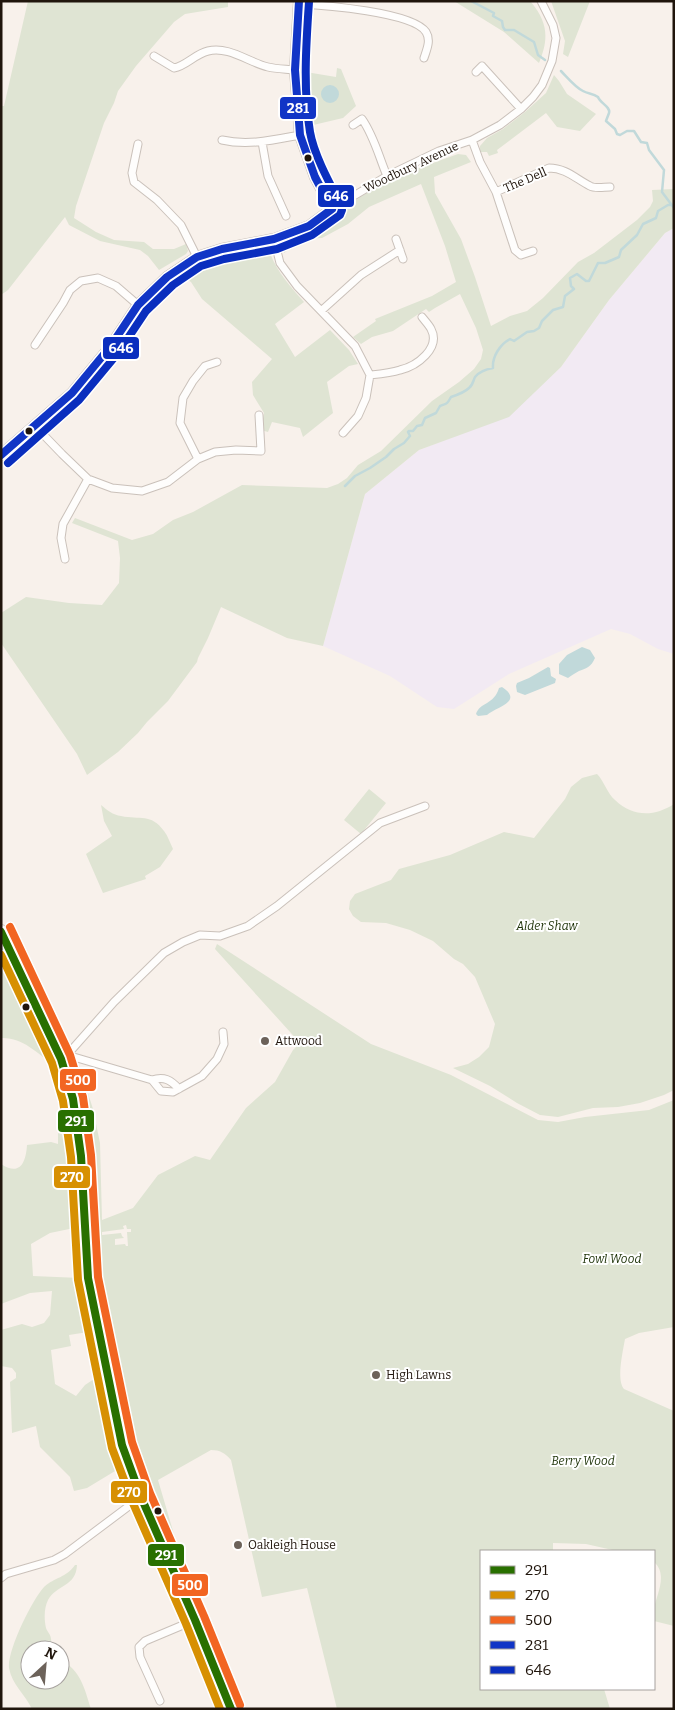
<svg xmlns="http://www.w3.org/2000/svg" width="675" height="1710" viewBox="0 0 675 1710" font-family="Bitter,serif">
  <style>
    .industrial { fill: #f2eaf3 }
    .green { fill: #dfe4d3; fill-rule: evenodd }
    .water { fill: #c1d9da }
    .lines { fill: none; stroke-linecap: round; stroke-linejoin: round }
    .stream { stroke: #c1d9da; stroke-width: 2.5 }
    .street-casing { stroke: #cac1ba; stroke-width: 9 }
    .secondary-casing { stroke: #cac1ba; stroke-width: 12 }
    .highway-casing { stroke: #cac1ba; stroke-width: 14 }
    .street { stroke: #fefdfc; stroke-width: 7 }
    .secondary { stroke: #fefdfc; stroke-width: 10 }
    .highway { stroke: #fefdfc; stroke-width: 12 }
    .bus-1-casing { stroke: #fff; stroke-width: 11 }
    .bus-2-casing { stroke: #fff; stroke-width: 11 }
    .bus-3-casing { stroke: #fff; stroke-width: 11 }
    .bus-4-casing { stroke: #fff; stroke-width: 11 }
    .bus-5-casing { stroke: #fff; stroke-width: 11 }
    .bus-1 { stroke: #297000; stroke-width: 8 }
    .bus-2 { stroke: #d79002; stroke-width: 8 }
    .bus-3 { stroke: #f26522; stroke-width: 8 }
    .bus-4 { stroke: #1135c6; stroke-width: 8 }
    .bus-5 { stroke: #0a2ebe; stroke-width: 8 }
    .bus-dot { fill: #20150c; stroke: #fff; stroke-width: 2 }
    .poi-dot { fill: #6c625a; stroke: #fff; stroke-width: 2 }
    .labels { text-anchor: middle; dominant-baseline: central; stroke-width: 4; stroke-linejoin: round; paint-order: stroke }
    .street-label { font-size: 12px; fill: #20150c; stroke: #fff }
    .park-label { font-size: 12px; font-style: italic; fill: #1d3207; stroke: #fff }
    .poi-label { font-size: 12px; fill: #20150c; stroke: #fff; text-anchor: start }
    .line-badge { stroke: #fff; stroke-width: 2 }
    .badge-label { font-size: 14px; text-anchor: middle; font-weight: bold; fill: #fff }
  </style>
  <rect width="100%" height="100%" fill="#f8f1eb"/>
  <!-- industrial -->
  <path class="industrial" d="M674,228V654L658,649L630,634L611,629L509,674L454,709L437,707L390,676L323,646L365,494L419,450L509,416L561,367L609,300L665,233Z"/>
  <!-- green -->
  <path class="green" d="M28,1H228V7L185,14L174,22L136,66L118,91L114,103L104,123L76,206L74,218L96,232L114,240L144,242L153,249H174L186,244L188,251L186,254L159,270L148,256L140,250L100,241L69,225L65,217L8,290L1,295V106H4Z
    M454,1L531,2C548,23 549,38 539,63L504,32Z
    M551,1H590L568,57L563,54L565,41Z
    M337,68L341,69L356,106L343,118L309,126L305,96L306,72L336,77Z
    M554,75L559,81L567,94L596,114L580,131L557,127L546,113L497,150L498,153L489,156L487,152H480V146L487,138L503,129L525,112L546,93Z
    M458,154L466,155L471,162L434,177L435,193L461,239L475,277L491,326L510,316L527,311L543,298L578,262L594,253L637,220L650,207L653,201L652,190L674,189V228L665,233L609,300L561,367L509,417L419,450L365,494L323,646L287,638L221,607L208,638L198,658L197,662L168,701L147,722L138,733L118,752L87,775L77,754L1,643V613L26,597L69,603L102,605L119,583L120,558L118,541L72,523L75,518L132,540L153,534L173,520L193,512L242,485L327,488L338,484L347,478L358,465L381,451L432,401L459,382L474,369L481,359L483,350L476,328L460,294L435,308L429,312L426,309L393,331L372,337L361,344L353,337L376,321L375,319L432,296L456,282L445,246L421,184L369,207L348,224L322,238L303,239L284,253L283,248L289,241L344,210L360,197L394,177Z
    M260,247L270,253C277,272 291,287 304,302L275,324L295,357L330,330L349,350L358,364L349,366L327,382L333,413L303,437L300,428L272,422L268,432L261,430L264,413L253,395L252,382L272,359L202,299L191,282L182,276C211,258 228,253 260,247Z
    M597,774C604,781 607,793 615,800C633,817 654,817 674,804V1090L664,1095L640,1103L618,1107L593,1108L558,1117L540,1115L517,1103L490,1086L453,1068L468,1064L479,1057L489,1047L495,1024L475,977L463,964L454,959L433,941L410,930L386,923L361,922L353,916L349,909L350,901L355,894L391,880L399,869L450,855L504,832L534,838L565,799L571,787L582,778Z
    M369,789L386,803L361,834L344,820Z
    M101,805C107,810 113,815 121,816C140,820 151,813 164,831C168,836 170,843 173,849L160,867L145,876L146,879L103,893L86,854L112,836L104,821Z
    M217,944L371,1044L451,1075L538,1120L558,1122L585,1117L649,1110L674,1100V1327L639,1333L625,1339C623,1351 616,1380 624,1389L674,1411V1626L654,1621C654,1617 653,1612 654,1608C657,1594 668,1574 654,1562V1551H617L586,1544L553,1543V1551H481V1689H604L610,1709H337L307,1588L262,1597L231,1460C225,1453 220,1450 211,1450L158,1480L178,1548L171,1549L129,1441L104,1331L94,1277L89,1197L70,1069L79,1065L93,1109L100,1143L102,1220L133,1208L158,1175L195,1156L210,1160L246,1108L275,1082L293,1050L300,1043L215,949ZM126,1225L127,1229H131V1232H127L128,1246H126L125,1244L115,1245V1239L124,1238L122,1236L121,1233L102,1235V1232L124,1229L123,1226Z
    M1,952L55,1063L52,1064C36,1052 22,1037 1,1038Z
    M70,1121L74,1157L79,1227L50,1233L31,1244L33,1276L80,1278L88,1332L69,1335L71,1346L51,1350L55,1384L76,1396L85,1385L97,1377L120,1468L87,1488L74,1491L70,1477L40,1447L36,1426L12,1433L10,1382L16,1378V1373L12,1368L1,1366V1330L22,1324L32,1327L44,1323L50,1315L52,1291L30,1293L1,1304V1164C21,1177 26,1161 27,1145L51,1142L58,1144V1134L62,1125Z
    M75,1565H77C76,1587 57,1584 48,1600C44,1608 44,1619 46,1628C47,1631 51,1635 51,1639C52,1642 49,1647 49,1650H30V1680H60V1659C81,1671 84,1687 91,1709H32C25,1694 12,1685 9,1668C7,1651 32,1600 44,1587C55,1577 66,1578 75,1565Z"/>
  <!-- water -->
  <path class="water" d="M321 94a9 9 0 1 1 18 0a9 9 0 1 1-18 0Z
    M582,647L590,650L595,658C591,667 587,668 579,671C575,673 571,676 568,678L559,674V664L567,655Z
    M548,667L550,668L551,676L556,679L555,683L525,695L517,692L516,686L517,683L529,678Z
    M502,687C525,702 494,708 487,715L478,716L476,714C480,702 494,705 499,688Z"/>
  <g class="lines">
    <!-- stream -->
    <path class="stream" d="M172,1H177
      M471,1L494,13L493,16L502,21L503,27L505,30H514L534,42L538,55L545,60
      M561,71C567,77 575,87 583,91C588,94 593,93 598,97C600,103 611,107 609,113C608,116 607,118 606,121L615,129L617,134L620,135L627,131H634L641,142L647,143L649,150L664,170L662,192L674,208
      M345,486L355,476L370,468L386,457L394,449L404,443L410,436L408,432L409,431H413L417,426L422,425L425,418L436,413L440,406C448,403 447,404 451,397C457,395 465,392 469,388C473,385 473,381 475,377C479,372 487,369 493,368C492,357 500,344 510,339L514,341L527,332L534,331L539,328L542,321L553,310L563,307L565,296L574,289L571,286L570,278L577,274L586,281H589L598,263H605L619,257L621,250L637,235L643,224L656,218L658,211L668,205H671"/>
    <!-- street casing -->
    <g class="street-casing">
      <path id="street" d="M299,4C323,5 413,12 426,32C431,40 427,49 424,58
        M154,56L174,68C186,66 195,54 208,51C229,46 248,62 268,67C276,69 286,69 295,70
        M476,72L482,66L521,109
        M353,125L362,119C374,136 379,157 387,176
        M222,140C248,146 273,140 300,135
        M472,140L480,162L496,192L515,250L521,255L533,251
        M262,142L268,176L286,216
        M138,144L132,173L134,182L157,200L181,225L197,257
        M496,192L549,168C566,168 576,179 590,186C595,189 604,187 610,187
        M332,209L387,176L439,151L472,140L500,125L521,109L533,97L542,85L552,61L556,38L553,25L541,1
        M274,239L280,263L297,286L355,346L370,375L366,398L358,416L343,433
        M396,239L403,259
        M321,311L361,275L400,250
        M35,345L63,303L70,290L81,281L98,278L116,286L138,305
        M370,375C380,374 391,373 400,370C417,366 441,348 431,329C429,325 425,321 422,317
        M35,426L62,454L88,479L112,488L142,491L168,482L198,459L215,452L236,450L261,451L259,415
        M198,459L180,423L183,398L193,381L205,366L217,362
        M65,559L61,538L63,524L88,479
        M67,1055L152,1080L161,1091L173,1092L202,1076L217,1059L224,1044L223,1032
        M61,1059L67,1055L114,1002L164,953L183,942L200,935L220,936L248,926L277,906L380,823L425,806
        M152,1080C164,1076 171,1080 179,1089
        M1,1578L6,1574L54,1560L65,1554L141,1497
        M160,1701L140,1657L139,1647L145,1641L195,1620"/>
    </g>
    <!-- secondary casing -->
    <g class="secondary-casing">
      <path id="secondary" d="M1,455L72,393L110,347L138,305L167,277L197,257L222,249L274,239L309,226L332,209L315,177L300,135L295,70L299,1"/>
    </g>
    <!-- highway casing -->
    <g class="highway-casing">
      <path id="highway" d="M1,931L61,1059L73,1099L81,1156L88,1278L122,1445L141,1497L195,1620L231,1709"/>
    </g>
    <!-- street -->
    <use href="#street" class="street"/>
    <!-- secondary -->
    <use href="#secondary" class="secondary"/>
    <!-- highway -->
    <use href="#highway" class="highway"/>
    <!-- bus-1 casing -->
    <g class="bus-1-casing">
      <path id="bus-1" d="M1,932L61,1059L73,1099L81,1156L88,1278L122,1445L141,1497L195,1620L231,1709"/>
    </g>
    <!-- bus-2 casing -->
    <g class="bus-2-casing">
      <path id="bus-2" d="M1,955L52,1063L63,1101L71,1157L78,1280L112,1448L132,1501L186,1624L220,1709"/>
    </g>
    <!-- bus-3 casing -->
    <g class="bus-3-casing">
      <path id="bus-3" d="M10,927L70,1055L83,1097L91,1155L98,1277L132,1442L150,1493L204,1616L240,1705"/>
    </g>
    <!-- bus-4 casing -->
    <g class="bus-4-casing">
      <path id="bus-4" d="M299,1L295,70L300,135L315,177L332,209
        M1,455L72,393L110,347L138,305L167,277L197,257L222,249L274,239L309,226L332,209"/>
    </g>
    <!-- bus-5 casing -->
    <g class="bus-5-casing">
      <path id="bus-5" d="M8,463L79,400L118,353L146,311L173,285L201,266L224,259L277,249L312,235L340,215L342,210L341,205C330,184 314,155 310,132C303,89 306,45 309,2"/>
    </g>
    <!-- bus-1 -->
    <use href="#bus-1" class="bus-1"/>
    <!-- bus-2 -->
    <use href="#bus-2" class="bus-2"/>
    <!-- bus-3 -->
    <use href="#bus-3" class="bus-3"/>
    <!-- bus-4 -->
    <use href="#bus-4" class="bus-4"/>
    <!-- bus-5 -->
    <use href="#bus-5" class="bus-5"/>
  </g>
  <!-- markers -->
  <g class="bus-dot">
    <circle cx="308" cy="158" r="4.5"/>
    <circle cx="29" cy="431" r="4.5"/>
    <circle cx="26" cy="1007" r="4.5"/>
    <circle cx="158" cy="1511" r="4.5"/>
  </g>
  <g class="poi-dot">
    <circle cx="265" cy="1041" r="5"/>
    <circle cx="376" cy="1375" r="5"/>
    <circle cx="238" cy="1545" r="5"/>
  </g>
  <g class="labels">
    <!-- street labels -->
    <g class="street-label">
      <text transform="translate(411 167) rotate(-25)">Woodbury Avenue</text>
      <text transform="translate(525 180) rotate(-23)">The Dell</text>
    </g>
    <!-- park labels -->
    <g class="park-label">
      <text x="547" y="926">Alder Shaw</text>
      <text x="612" y="1259">Fowl Wood</text>
      <text x="583" y="1461">Berry Wood</text>
    </g>
    <!-- poi labels -->
    <g class="poi-label">
      <text x="275" y="1041">Attwood</text>
      <text x="386" y="1375">High Lawns</text>
      <text x="248" y="1545">Oakleigh House</text>
    </g>
  </g>
  <g class="line-badge">
    <rect x="279" y="96" width="38" height="24" rx="5" fill="#1135c6"/>
    <rect x="317" y="184" width="38" height="24" rx="5" fill="#0a2ebe"/>
    <rect x="102" y="336" width="38" height="24" rx="5" fill="#0a2ebe"/>
    <rect x="59" y="1068" width="38" height="24" rx="5" fill="#f26522"/>
    <rect x="57" y="1109" width="38" height="24" rx="5" fill="#297000"/>
    <rect x="53" y="1165" width="38" height="24" rx="5" fill="#d79002"/>
    <rect x="110" y="1480" width="38" height="24" rx="5" fill="#d79002"/>
    <rect x="147" y="1543" width="38" height="24" rx="5" fill="#297000"/>
    <rect x="171" y="1573" width="38" height="24" rx="5" fill="#f26522"/>
  </g>
  <g class="badge-label">
    <text x="298" y="113">281</text>
    <text x="336" y="201">646</text>
    <text x="121" y="353">646</text>
    <text x="78" y="1085">500</text>
    <text x="76" y="1126">291</text>
    <text x="72" y="1182">270</text>
    <text x="129" y="1497">270</text>
    <text x="166" y="1560">291</text>
    <text x="190" y="1590">500</text>
  </g>
  <!-- border -->
  <rect width="675" height="1710" fill="none" stroke="#20150c" stroke-width="5"/>
  <!-- legend -->
  <rect x="480" y="1550" width="175" height="140" fill="#ffffff" stroke="#a6a19e"/>
  <rect x="490" y="1566" width="25" height="8" fill="#297000" stroke="#a6a19e"/>
  <text x="525" y="1575" font-size="15" fill="#20150c">291</text>
  <rect x="490" y="1591" width="25" height="8" fill="#d79002" stroke="#a6a19e"/>
  <text x="525" y="1600" font-size="15" fill="#20150c">270</text>
  <rect x="490" y="1616" width="25" height="8" fill="#f26522" stroke="#a6a19e"/>
  <text x="525" y="1625" font-size="15" fill="#20150c">500</text>
  <rect x="490" y="1641" width="25" height="8" fill="#1135c6" stroke="#a6a19e"/>
  <text x="525" y="1650" font-size="15" fill="#20150c">281</text>
  <rect x="490" y="1666" width="25" height="8" fill="#0a2ebe" stroke="#a6a19e"/>
  <text x="525" y="1675" font-size="15" fill="#20150c">646</text>
  <!-- north arrow -->
  <g transform="translate(45 1665) rotate(26)"><circle r="24" fill="#ffffff" stroke="#a6a19e"/>
  <path d="M0-4L9 19L0 12L-9 19Z" fill="#6c625a"/>
  <text y="-8" font-size="14" font-weight="bold" text-anchor="middle" fill="#20150c">N</text>
  </g>
</svg>
